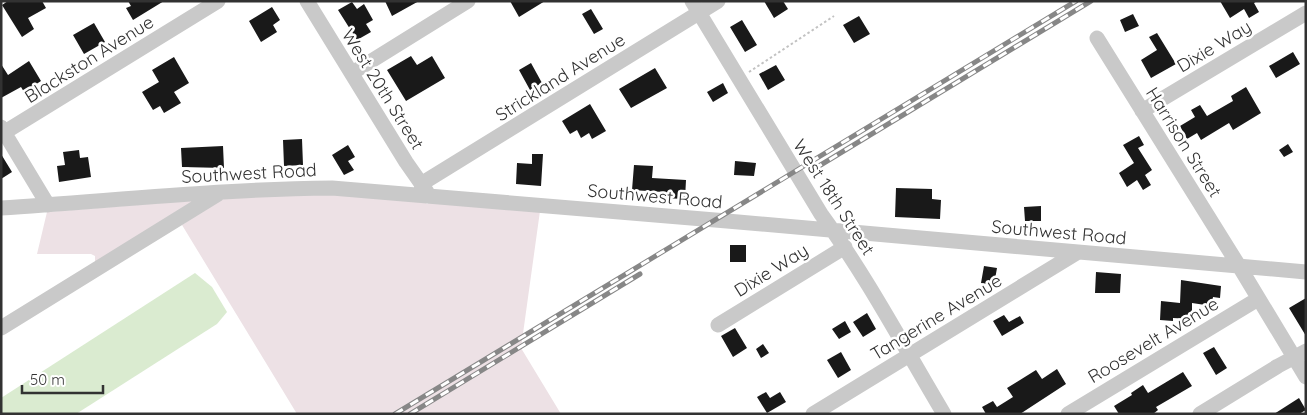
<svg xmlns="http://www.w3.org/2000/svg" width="1307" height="415" viewBox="0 0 1307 415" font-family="Quicksand,sans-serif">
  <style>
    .green { fill: #ede1e5 }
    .water { fill: #daebd0 }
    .building { fill: #191919 }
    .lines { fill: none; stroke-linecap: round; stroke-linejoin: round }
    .path { stroke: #c2c2c2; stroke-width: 2; stroke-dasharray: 2.5 2.5; stroke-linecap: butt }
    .minor { stroke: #c9c9c9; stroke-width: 15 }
    .rail-casing { stroke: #878787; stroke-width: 5 }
    .rail { stroke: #fff; stroke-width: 3; stroke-dasharray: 9; stroke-linecap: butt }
    .labels { text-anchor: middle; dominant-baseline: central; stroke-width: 5; stroke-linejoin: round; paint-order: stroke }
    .street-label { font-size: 18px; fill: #323232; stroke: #fff }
  </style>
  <rect width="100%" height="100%" fill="#fff"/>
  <!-- green -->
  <path class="green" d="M331,194L425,201L427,204L430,202L540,211L521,348L561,414H297L182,225L221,198Z
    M198,200L95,262V256L91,254H37L47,212Z"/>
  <!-- water -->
  <path class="water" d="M195,273L212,287L227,312L217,324L76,414H1V398Z"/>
  <!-- building -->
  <path class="building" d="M8,1H42L46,8L28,18L34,29L22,37L2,5Z
    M128,1H164L133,20L126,8L131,6Z
    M385,1H419L392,16Z
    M510,1H545L519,17Z
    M764,1H783L788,9L774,18Z
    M1220,1H1257L1254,3L1259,12L1249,18L1244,9L1230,18Z
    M352,2L357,9L364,4L373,20L366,24L371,32L357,40L338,10Z
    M272,7L280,20L273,25L277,32L261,42L249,21Z
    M591,9L603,29L594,34L582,14Z
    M1133,14L1139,26L1125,32L1120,20Z
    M859,16L870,34L854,43L843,25Z
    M742,20L757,45L745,52L730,27Z
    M94,23L105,42L84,54L73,35Z
    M1157,33L1176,64L1151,78L1141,60L1157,50L1149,37Z
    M1293,52L1300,64L1276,78L1269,66Z
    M411,56L417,65L432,56L445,78L406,101L387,70Z
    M174,57L189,83L174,92L181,103L164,113L160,106L153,110L142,92L159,82L152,70Z
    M29,61L41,81L24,92L21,87L1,98V64L8,75Z
    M531,63L542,83L530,90L519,70Z
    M776,65L785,80L768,90L759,74Z
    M655,68L667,88L631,108L619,89Z
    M723,83L728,93L713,102L707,92Z
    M1246,87L1261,113L1233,130L1229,123L1201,140L1197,133L1187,139L1180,126L1195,117L1191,110L1200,105L1207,116L1233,101L1231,96Z
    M590,104L606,131L592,139L589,133L581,138L577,130L570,134L562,121Z
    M1139,136L1144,145L1138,148L1152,170L1145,175L1151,185L1143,190L1137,180L1127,187L1119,173L1134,163L1123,145Z
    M302,139L303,165L284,166L283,140Z
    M1288,144L1293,152L1284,157L1279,150Z
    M348,145L355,157L348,161L354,170L344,175L332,155Z
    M223,146L224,168L182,167L181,148Z
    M79,150L80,158L88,157L91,177L59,182L57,166L65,165L63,152Z
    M1,154L12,172L1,179Z
    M532,154H543L541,186L516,184L517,163L532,164Z
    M735,161L756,163L754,176L734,175Z
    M634,165L653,166L652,178L686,180L685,199L662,198L663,192L632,190Z
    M896,188L932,189V199L941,200L940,219L895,217Z
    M1041,206V221H1025L1024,207Z
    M730,245H746V262H730Z
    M984,266L997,268L994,285L981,283Z
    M1096,272L1121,274L1120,293H1095Z
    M1181,280L1221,286L1220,298L1213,297L1212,306L1192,303V319L1173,318V321L1160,320L1161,301L1180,303Z
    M1306,298V336L1289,308Z
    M867,313L876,329L863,337L853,322Z
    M1004,315L1009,322L1020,316L1024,323L1002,336L993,321Z
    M845,321L851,332L839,339L832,329Z
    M735,328L747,348L733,357L721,336Z
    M763,344L769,353L761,358L756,349Z
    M1214,347L1227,368L1216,375L1203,353Z
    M841,352L851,370L838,378L827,360Z
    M1057,369L1066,384L1020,414H986L982,407L993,401L997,407L1013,397L1007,388L1036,370L1042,379Z
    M1183,372L1192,386L1156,407L1158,410L1153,414H1119L1114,406L1132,395L1131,393L1143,385L1148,393Z
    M766,392L770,398L780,392L786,402L767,413L757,397Z
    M1299,398L1306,410L1299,414H1274Z"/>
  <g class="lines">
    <!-- path -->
    <path class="path" d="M749,72L834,16"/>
    <!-- minor -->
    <path class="minor" d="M307,1L406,162L427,192
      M692,1L821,214C867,277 904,347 944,414
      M1097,38L1239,266L1306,377
      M352,73L468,1
      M1142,111L1306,13
      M1,127L48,205
      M5,132L218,1
      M421,184L718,1
      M1,208C111,201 221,189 332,188L727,221L1306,272
      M718,325L845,247
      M1,328L218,194
      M813,414L1078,252
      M1068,414L1258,299
      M1200,414L1278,366L1306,351"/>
    <!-- rail casing -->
    <g class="rail-casing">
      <path id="rail" d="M814,169L1091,1
        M395,414L1076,1
        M410,414L640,274"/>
    </g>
    <!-- rail -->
    <use href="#rail" class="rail"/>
  </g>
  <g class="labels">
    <!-- street labels -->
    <g class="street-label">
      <text transform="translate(1214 46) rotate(-31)">Dixie Way</text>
      <text transform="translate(89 59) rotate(-32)">Blackston Avenue</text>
      <text transform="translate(560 77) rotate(-32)">Strickland Avenue</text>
      <text transform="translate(383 89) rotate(58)">West 20th Street</text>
      <text transform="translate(1184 142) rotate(58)">Harrison Street</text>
      <text transform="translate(249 173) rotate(-3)">Southwest Road</text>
      <text transform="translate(655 196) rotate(5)">Southwest Road</text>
      <text transform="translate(834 197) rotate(57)">West 18th Street</text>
      <text transform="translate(1059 232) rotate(5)">Southwest Road</text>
      <text transform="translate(771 270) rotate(-32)">Dixie Way</text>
      <text transform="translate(936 317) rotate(-31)">Tangerine Avenue</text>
      <text transform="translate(1153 340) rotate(-31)">Roosevelt Avenue</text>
    </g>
  </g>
  <!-- border -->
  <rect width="1307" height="415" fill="none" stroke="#323232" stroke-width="5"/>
  <!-- scale -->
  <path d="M22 385v8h81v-8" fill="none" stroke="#323232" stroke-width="2.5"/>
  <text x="30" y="385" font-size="15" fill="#323232" stroke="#ffffff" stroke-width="4" paint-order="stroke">50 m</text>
</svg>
